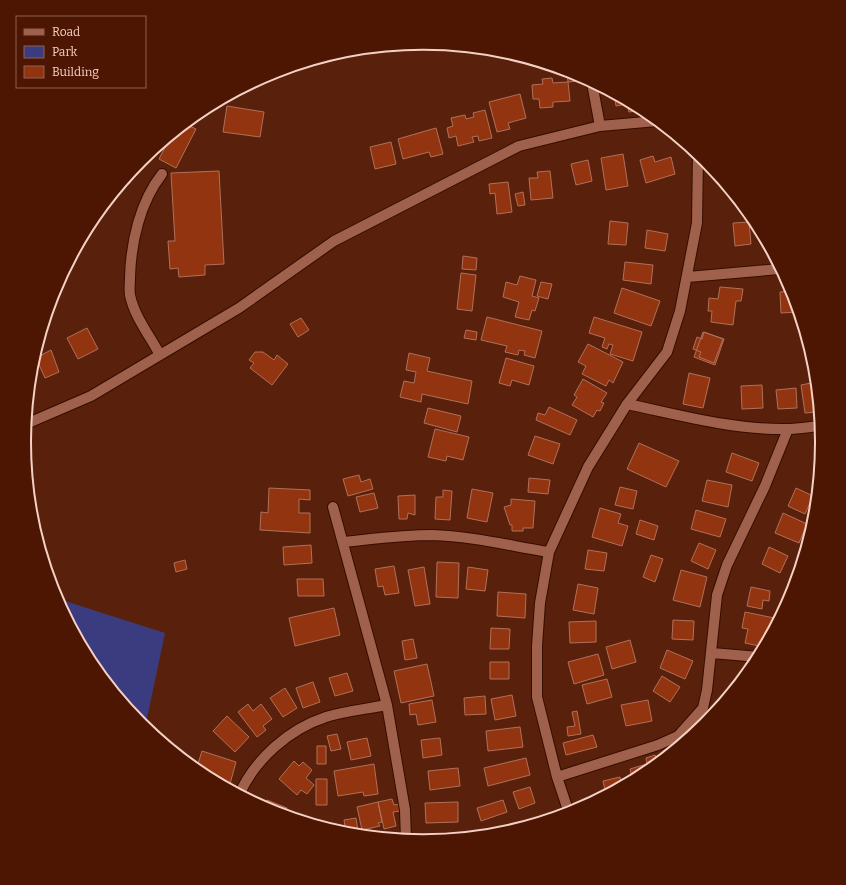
<svg xmlns="http://www.w3.org/2000/svg" width="846" height="885" viewBox="0 0 846 885" font-family="Bitter,serif">
  <style>
    .green { fill: #3b3c7f }
    .building { fill: #92340f; stroke: #b0705a }
    .lines { fill: none; stroke-linecap: round; stroke-linejoin: round }
    .minor-casing { stroke: #360d01; stroke-width: 12 }
    .minor { stroke: #a0614c; stroke-width: 10 }
    .rim { fill: none; stroke: #f5d1c5; stroke-width: 2 }
  </style>
  <rect width="100%" height="100%" fill="#59210c"/>
  <!-- green -->
  <path class="green" d="M65,601L165,633L145,728L91,664L61,607Z"/>
  <!-- building -->
  <path class="building" d="M567,71L578,75V81L568,82Z
    M552,78L553,83L568,82L570,101L553,102V107L540,108L539,99H533L532,85L543,84L542,79Z
    M520,94L526,118L508,123L510,129L497,132L489,102Z
    M614,94L634,105L635,111L629,112L627,104L616,106Z
    M227,106L264,112L260,137L223,132Z
    M485,110L492,138L479,141L478,136L472,137L474,142L458,146L456,136L449,138L447,128L453,126L451,118L465,115L466,119L474,117L473,113Z
    M185,124L196,129L176,168L159,159L171,136Z
    M436,128L443,154L431,157L429,152L403,159L398,139Z
    M391,142L396,164L375,169L370,147Z
    M623,154L628,186L606,190L601,158Z
    M653,156L655,162L671,157L675,174L646,183L640,160Z
    M588,160L592,181L576,185L571,164Z
    M140,161L142,162L129,184L124,181Z
    M219,171L224,264L205,265V275L179,277L178,268L170,269L168,241H175L171,173Z
    M550,171L553,198L531,200L529,178H538L537,172Z
    M508,182L512,212L497,214L495,193L490,194L489,184Z
    M523,192L525,205L518,206L515,194Z
    M106,202L99,217L96,215Z
    M91,220L97,223L80,252L76,249Z
    M610,221L628,223L626,245L608,244Z
    M749,222L751,244L735,246L733,223Z
    M647,230L668,234L665,251L645,248Z
    M463,256L477,258L476,270L462,269Z
    M70,261L64,279L61,278Z
    M625,262L653,265L651,284L623,280Z
    M461,273L476,275L472,311L457,309Z
    M520,276L536,280L532,296L539,298L535,311L532,310L529,320L515,317L519,302L503,297L506,282L517,285Z
    M541,282L552,284L548,299L537,296Z
    M720,287L743,289L741,301H736L733,325L711,322L712,311H708L709,298L718,299Z
    M622,288L660,301L651,326L614,313Z
    M792,291L798,312L781,313L780,292Z
    M487,317L542,331L535,358L524,355L525,351L519,350L518,355L505,352L507,346L481,340Z
    M594,317L642,332L633,361L610,354L613,345L609,344L607,349L602,347L605,338L589,333Z
    M301,318L309,330L298,337L290,324Z
    M87,328L98,349L78,359L67,338Z
    M466,330L477,332L476,340L464,338Z
    M703,332L724,339L715,365L694,357Z
    M704,332L723,339L714,363L699,357L701,352L693,349L697,337L702,339Z
    M588,344L623,362L613,383L609,380L606,386L582,374L586,366L578,362Z
    M51,350L59,372L45,378L36,358Z
    M255,352H263L274,360L277,355L288,364L272,385L250,368L254,363L249,360Z
    M409,353L430,358L427,371L472,381L468,404L422,394L421,402L400,397L404,381L414,383L416,372L406,370Z
    M506,358L534,366L529,385L512,380L510,386L499,383Z
    M689,373L710,378L703,408L683,404Z
    M583,379L607,393L601,402L604,403L600,411L597,410L593,417L572,405L577,397L574,395Z
    M816,382L818,405H816L817,412L805,413L801,385Z
    M762,385L763,408L742,409L741,386Z
    M796,388L797,408L778,409L776,390Z
    M549,407L577,420L570,435L536,420L538,413L545,415Z
    M428,408L461,416L457,432L424,423Z
    M435,429L469,437L463,460L447,456L446,461L428,457Z
    M535,436L560,444L553,464L528,455Z
    M639,443L679,461L666,487L627,469Z
    M732,453L759,463L752,481L726,472Z
    M359,475L361,482L370,479L373,489L348,496L343,479Z
    M529,478L550,480L548,494L528,492Z
    M707,480L732,485L728,507L702,501Z
    M620,487L637,491L633,509L615,505Z
    M269,488L310,490V500L299,499V513H310V533L260,530L261,512L268,513Z
    M796,488L813,496L805,514L788,506Z
    M472,489L493,493L487,522L467,518Z
    M443,490L452,491L450,520L435,519L436,497H443Z
    M374,493L378,508L360,512L356,497Z
    M415,495V515L408,513L407,519H399L398,496Z
    M511,499L535,501L533,528H523V531H512V525H510L504,507L511,505Z
    M600,508L621,514L618,523L628,526L622,546L592,537Z
    M696,510L726,519L720,537L691,529Z
    M783,513L807,524L799,543L775,533Z
    M640,520L658,526L654,540L636,534Z
    M699,543L716,550L708,569L691,561Z
    M311,545L312,563L284,565L283,547Z
    M769,547L788,556L780,573L762,564Z
    M588,550L607,553L604,571L585,569Z
    M651,555L663,559L655,582L643,577Z
    M185,560L187,569L176,572L174,563Z
    M437,562L459,563L458,598L436,597Z
    M394,566L399,593L385,595L383,586L378,587L375,569Z
    M424,567L430,604L415,606L408,570Z
    M468,567L488,570L485,591L466,589Z
    M681,570L707,577L700,607L673,600Z
    M297,579H323L324,596H298Z
    M578,584L598,588L594,614L573,610Z
    M751,587L770,591L769,601L763,600L762,609L747,606Z
    M498,592L526,594L525,618L497,616Z
    M334,608L340,635L295,646L289,618Z
    M745,612L779,619L771,633L767,632L764,647L745,643L748,629L742,628Z
    M673,620L694,621L693,640L672,639Z
    M596,621V642L570,643L569,622Z
    M491,628L510,629L509,649H490Z
    M413,639L417,658L405,660L402,641Z
    M630,640L636,662L612,669L606,647Z
    M667,650L693,661L685,679L660,668Z
    M598,654L604,675L574,684L568,662Z
    M490,662H509V679H490Z
    M427,664L434,696L401,703L394,671Z
    M347,673L353,691L335,696L329,678Z
    M662,676L680,687L670,702L653,691Z
    M738,677L743,678L736,688Z
    M607,679L612,697L587,704L582,685Z
    M313,682L320,702L303,708L296,688Z
    M285,688L297,708L283,717L270,698Z
    M512,695L516,716L495,720L491,699Z
    M485,696L486,714L465,715L464,698Z
    M432,700L436,722L418,725L416,714L410,715L409,704Z
    M648,700L652,721L626,726L621,705Z
    M248,704L253,711L261,704L272,719L263,726L266,730L257,737L238,712Z
    M577,711L581,734L568,736L567,727L575,726L572,712Z
    M227,716L249,737L235,752L213,731Z
    M520,727L523,747L488,751L486,731Z
    M337,734L341,749L331,751L327,736Z
    M593,735L597,747L566,755L563,743Z
    M367,738L371,756L351,760L347,742Z
    M440,738L442,755L423,758L421,740Z
    M317,746H326V764H317Z
    M202,751L236,762L230,784L205,776L196,770Z
    M655,755L658,764L644,774L633,781L630,769L647,764L646,758Z
    M526,758L530,775L488,786L484,768Z
    M294,761L299,766L303,762L312,770L306,778L314,785L307,794L301,790L297,795L279,779Z
    M374,764L378,794L364,796L363,792L338,796L334,771Z
    M458,768L460,786L430,790L428,771Z
    M620,777L622,786L606,795L603,781Z
    M316,779H327V805H316Z
    M530,787L535,803L519,809L513,792Z
    M392,799L394,805L399,804L400,811L393,812L396,826L384,829L378,802Z
    M267,800L287,808L284,815L263,808Z
    M503,800L507,812L481,821L477,808Z
    M378,802L382,822L378,823L380,826L362,830L357,807Z
    M458,802V822L426,823L425,803Z
    M356,818L358,831L346,833L344,820Z
    M535,821V823L519,828L518,825Z
    M458,837V838L433,840V839Z"/>
  <g class="lines">
    <!-- minor casing -->
    <g class="minor-casing">
      <path id="minor" d="M592,83L600,126
        M688,277L780,269
        M160,355C150,336 134,316 130,295C129,290 130,283 130,277C131,242 140,202 162,174
        M627,404C680,415 733,430 787,429C798,429 809,427 820,426
        M26,424L91,396L239,308L334,241L519,146L600,126L657,121
        M333,507L387,705L405,810L406,840
        M343,542C373,539 402,535 432,535C471,536 511,546 549,552
        M712,653L759,657
        M557,777L658,745L678,736L703,708L707,690L717,595L727,565L765,486L788,429
        M239,795C255,759 289,729 326,717C345,711 367,709 387,705
        M569,813L557,777L537,697V646L540,603L549,552L588,467L627,404L667,352L680,311L697,223L698,154"/>
    </g>
    <!-- minor -->
    <use href="#minor" class="minor"/>
  </g>
  <!-- crop -->
  <path d="M0 0H846V885H0ZM31 442a392 392 0 1 1 784 0a392 392 0 1 1-784 0Z" fill="#4d1602" fill-rule="evenodd"/>
  <path class="rim" d="M31 442a392 392 0 1 1 784 0a392 392 0 1 1-784 0Z"/>
  <!-- legend -->
  <rect x="16" y="16" width="130" height="72" fill="#4d1602" stroke="#906150"/>
  <rect x="24" y="29" width="20" height="6" fill="#a0614c" stroke="#906150"/>
  <text x="52" y="36" font-size="12" fill="#f5d1c5">Road</text>
  <rect x="24" y="46" width="20" height="12" fill="#3b3c7f" stroke="#906150"/>
  <text x="52" y="56" font-size="12" fill="#f5d1c5">Park</text>
  <rect x="24" y="66" width="20" height="12" fill="#92340f" stroke="#906150"/>
  <text x="52" y="76" font-size="12" fill="#f5d1c5">Building</text>
</svg>
